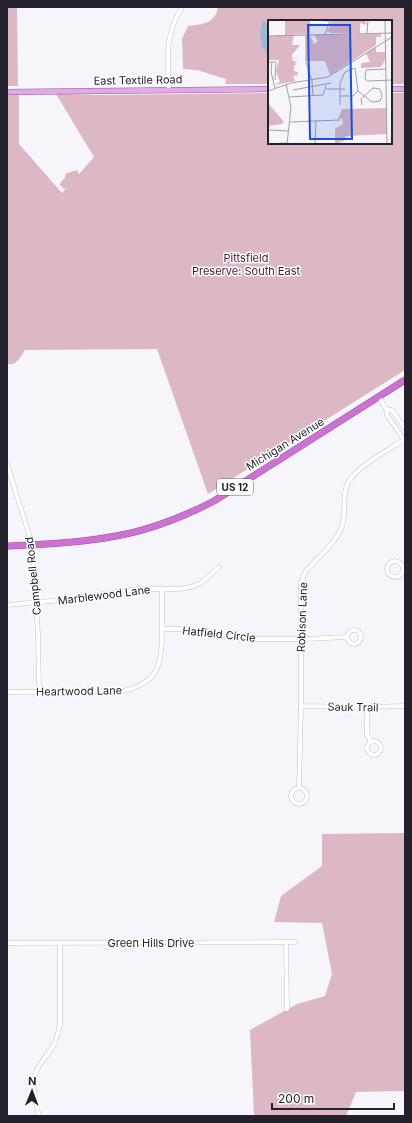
<svg xmlns="http://www.w3.org/2000/svg" width="412" height="1123" viewBox="0 0 412 1123" font-family="Inter,sans-serif">
  <style>
    .green { fill: #dcb8c5 }
    .water { fill: #9abbd2 }
    .lines { fill: none; stroke-linecap: round; stroke-linejoin: round }
    .minor-casing { stroke: #c4bdde; stroke-width: 5 }
    .major-casing { stroke: #925698; stroke-width: 6 }
    .highway-casing { stroke: #925698; stroke-width: 7 }
    .minor { stroke: #fff; stroke-width: 4 }
    .major { stroke: #e1aae4; stroke-width: 5 }
    .highway { stroke: #cd72d2; stroke-width: 6 }
    .labels { text-anchor: middle; dominant-baseline: central; stroke-width: 3; stroke-linejoin: round; paint-order: stroke }
    .shield { fill: #fff; stroke: #66646c; stroke-width: 1 }
    .shield-label { font-size: 10px; font-weight: bold; fill: #24212d }
    .street-label { font-size: 11px; fill: #24212d; stroke: #fff }
    .park-label { font-size: 11px; fill: #49182f; stroke: #fff }
    .inset-road { fill: none; stroke: #a2a0a9; stroke-width: 1 }
    .view { fill: #1d4ed8; fill-opacity: 0.15; stroke: #1d4ed8; stroke-width: 2 }
    .inset-edge { fill: none; stroke: #24212d; stroke-width: 2 }
  </style>
  <rect width="100%" height="100%" fill="#f6f5fc"/>
  <!-- green -->
  <path class="green" d="M7,7H17L18,86H7Z
    M218,7H405V84H391V21H269V84H225L226,79L197,70L183,69L182,39L188,26C203,24 215,24 218,7Z
    M269,93V143H391V93H405V370L208,494L157,349L25,350C20,357 17,366 7,364V94H19V144L62,193L67,187L64,189L60,185L61,182L65,178V175L67,173L77,170L79,174L94,157L56,94L101,95Z
    M405,833V1091L356,1092L346,1116H254L250,1030L297,1004L325,996L332,974L322,923L274,922L281,896L322,866V834Z"/>
  <!-- water -->
  <path class="water" d="M265,20L269,32L267,52L262,47C260,38 260,30 262,21Z"/>
  <g class="lines">
    <!-- minor casing -->
    <g class="minor-casing">
      <path id="minor" d="M169,90C168,56 164,37 182,7
        M379,397L386,409L387,415L404,440
        M386,409L392,410L405,428
        M7,464L32,544L38,633L39,692
        M387 569a8 8 0 1 1 16 0a8 8 0 1 1-16 0Z
        M7,605L62,600L138,589H178L191,587L201,583L219,567
        M162,629H186L239,639H305L347,637
        M347 637a7 7 0 1 1 14 0a7 7 0 1 1-14 0Z
        M7,692L123,691C159,683 162,664 162,632C162,618 162,603 162,589
        M301,706L367,707L405,706
        M367,707V734L371,742
        M367 748a7 7 0 1 1 14 0a7 7 0 1 1-14 0Z
        M299,788L301,706V583L306,571C317,558 337,542 342,526C347,512 341,494 349,481C358,466 390,449 405,439
        M291 796a8 8 0 1 1 16 0a8 8 0 1 1-16 0Z
        M286,942L287,1009
        M7,943L295,942
        M39,1116C36,1102 31,1086 36,1072C40,1062 48,1055 53,1046C57,1039 58,1032 60,1025V943"/>
    </g>
    <!-- major casing -->
    <g class="major-casing">
      <path id="major" d="M391,89H405
        M7,92L269,89"/>
    </g>
    <!-- highway casing -->
    <g class="highway-casing">
      <path id="highway" d="M7,546C43,544 80,543 116,536C151,530 183,517 214,501L405,380"/>
    </g>
    <!-- minor -->
    <use href="#minor" class="minor"/>
    <!-- major -->
    <use href="#major" class="major"/>
    <!-- highway -->
    <use href="#highway" class="highway"/>
  </g>
  <g class="labels">
    <!-- shield labels -->
    <rect class="shield" x="217" y="479" width="36" height="16" rx="3"/>
    <g class="shield-label">
      <text x="235" y="487">US 12</text>
    </g>
    <!-- street labels -->
    <g class="street-label">
      <text transform="translate(138 80) rotate(-1)">East Textile Road</text>
      <text transform="translate(285 444) rotate(-32)">Michigan Avenue</text>
      <text transform="translate(33 576) rotate(-96)">Campbell Road</text>
      <text transform="translate(104 595) rotate(-7)">Marblewood Lane</text>
      <text transform="translate(302 617) rotate(-88)">Robison Lane</text>
      <text transform="translate(219 634) rotate(6)">Hatfield Circle</text>
      <text transform="translate(79 691) rotate(-1)">Heartwood Lane</text>
      <text transform="translate(353 707) rotate(1)">Sauk Trail</text>
      <text x="151" y="943">Green Hills Drive</text>
    </g>
    <!-- park labels -->
    <g class="park-label">
      <text x="246" y="258">Pittsfield<tspan x="246" dy="13">Preserve: South East</tspan></text>
    </g>
  </g>
  <!-- overview -->
  <g transform="translate(268 20)">
    <rect width="124" height="124" fill="#f6f5fc"/>
    <path d="M17,0H42V14L17,15ZM64,0H97L99,5L92,3V13H63L59,12ZM113,14V17H117H108V25L62,55L57,41H38V15H42L46,24L50,21L46,15ZM26,15L24,25H32L24,35V38L29,37L24,39L25,41H30L27,42L28,46L26,45V51L30,52L29,56L25,55L27,61L7,65L12,62L8,51L11,40H0V16ZM108,27V32H117V40L113,47L93,48V43L102,42L98,33ZM0,83L16,102L14,104L0,106ZM118,88L119,114L78,116L76,121L67,124V109L75,104L74,99H70L74,89Z" fill="#dcb8c5"/>
    <path class="inset-road" d="M44,0L62,1M117,0L119,124M99,13L100,0M57,14L62,1M38,15V42L44,61L45,76M0,16L124,13M4,42L3,52L7,68M0,45L1,42H8L7,60M118,49L98,50L97,59L100,61L124,60M18,64L23,87L19,124M58,69H77M25,70L63,63M0,71L23,63L60,57L124,17M90,71L104,82L112,81L114,76M21,77L55,75L58,65M72,85V63L77,52L87,48L90,71L85,76H72M94,85L93,79L105,68L112,69L114,76M22,102L72,100M0,110L20,111M0,124L19,123M47,124L48,101"/>
    <path class="view" d="M40,5H82L84,119H42Z"/>
    <rect width="124" height="124" class="inset-edge"/>
  </g>
  <!-- border -->
  <rect width="412" height="1123" fill="none" stroke="#24212d" stroke-width="16"/>
  <!-- north arrow -->
  <g transform="translate(32 1091) rotate(1)" stroke="#ffffff" stroke-width="3" paint-order="stroke">
  <path d="M0-3L7 15L0 10L-7 15Z" fill="#24212d"/>
  <text y="-6" font-size="11" font-weight="bold" text-anchor="middle" fill="#24212d">N</text>
  </g>
  <!-- scale -->
  <path d="M272 1103v6h122v-6" fill="none" stroke="#24212d" stroke-width="2"/>
  <text x="278" y="1103" font-size="12" fill="#24212d" stroke="#ffffff" stroke-width="3" paint-order="stroke">200 m</text>
</svg>
